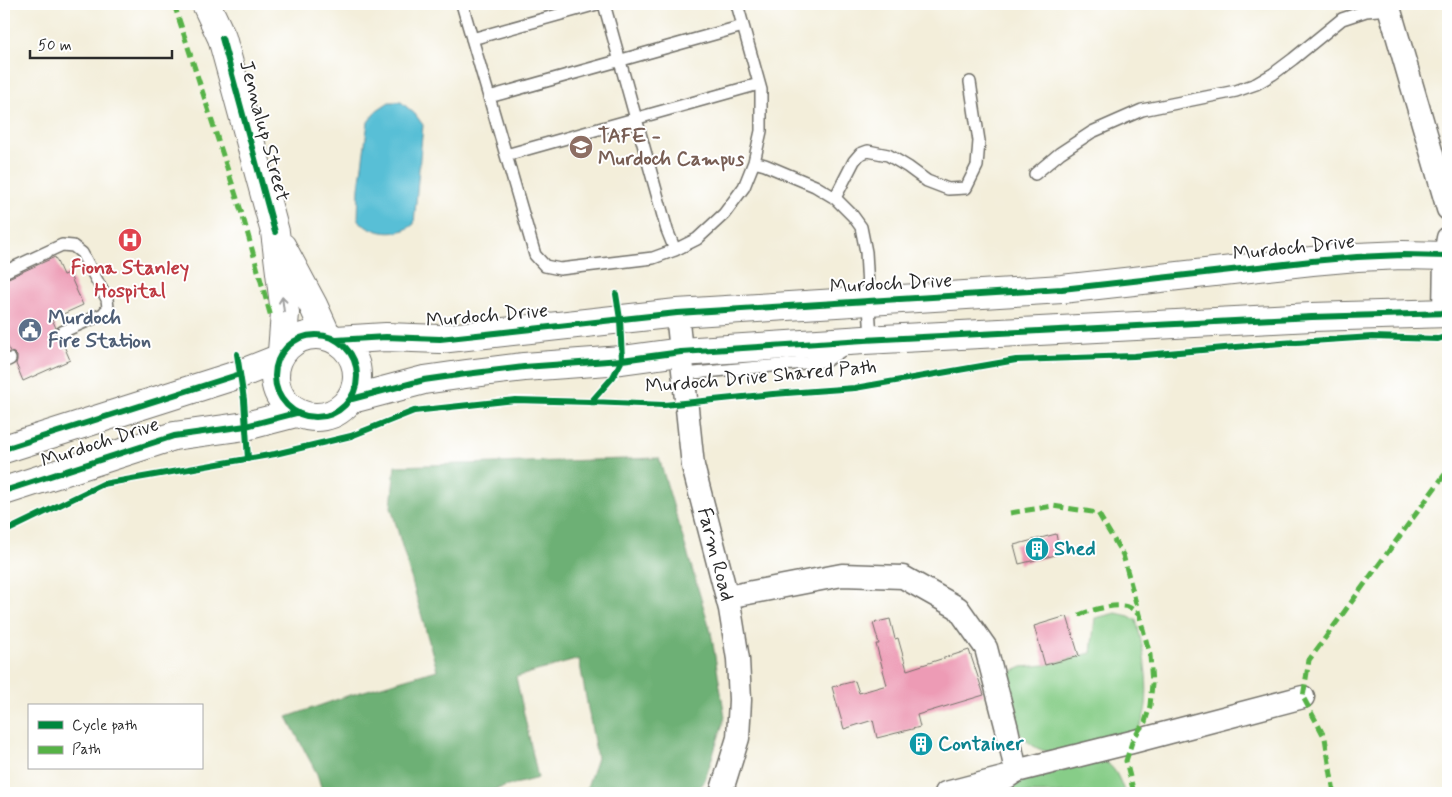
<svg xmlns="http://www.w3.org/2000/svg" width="1452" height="797" viewBox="0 0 1452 797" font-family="Mynerve,sans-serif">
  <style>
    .green { fill: #87cd88; stroke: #597c5a }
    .forest { fill: #6db074; stroke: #4c6e50 }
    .water { fill: #59bfd6; stroke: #427580 }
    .building { fill: #ed9bb5 }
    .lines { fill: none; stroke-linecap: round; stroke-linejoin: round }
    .lane-casing { stroke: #716f68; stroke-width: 14 }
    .street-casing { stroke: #716f68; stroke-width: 25 }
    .secondary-casing { stroke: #716f68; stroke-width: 30 }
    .primary-casing { stroke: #716f68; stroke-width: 30 }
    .lane { stroke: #fff; stroke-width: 11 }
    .street { stroke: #fff; stroke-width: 22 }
    .secondary { stroke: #fff; stroke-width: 28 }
    .primary { stroke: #fff; stroke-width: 28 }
    .quiet { stroke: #56b246; stroke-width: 5; stroke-dasharray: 10 5; stroke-linecap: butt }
    .cycleway-casing { stroke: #fff; stroke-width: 9 }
    .cycleway { stroke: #00873e; stroke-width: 6 }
    .oneway { stroke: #a0a0a0 }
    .labels { text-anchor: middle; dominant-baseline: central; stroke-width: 4; stroke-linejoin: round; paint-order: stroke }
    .street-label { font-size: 20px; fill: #2b2b2b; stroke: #fff }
    .education-label { font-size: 20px; font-weight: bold; fill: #785e54; stroke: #fff; text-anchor: start }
    .health-label { font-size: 20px; font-weight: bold; fill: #be3a42; stroke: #fff }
    .service-label { font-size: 20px; font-weight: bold; fill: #4e5e75; stroke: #fff; text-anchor: start }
    .culture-label { font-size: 20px; font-weight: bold; fill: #0d838f; stroke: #fff; text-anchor: start }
  </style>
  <rect width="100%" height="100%" fill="#fff"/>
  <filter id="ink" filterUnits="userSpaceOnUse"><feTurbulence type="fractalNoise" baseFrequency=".02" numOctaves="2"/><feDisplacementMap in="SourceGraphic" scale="10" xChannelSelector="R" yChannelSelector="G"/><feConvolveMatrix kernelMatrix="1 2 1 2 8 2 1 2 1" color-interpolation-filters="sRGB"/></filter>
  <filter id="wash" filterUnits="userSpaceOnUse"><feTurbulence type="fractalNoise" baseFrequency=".0096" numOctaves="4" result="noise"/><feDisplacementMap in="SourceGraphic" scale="20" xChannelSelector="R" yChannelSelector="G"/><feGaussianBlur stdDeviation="1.12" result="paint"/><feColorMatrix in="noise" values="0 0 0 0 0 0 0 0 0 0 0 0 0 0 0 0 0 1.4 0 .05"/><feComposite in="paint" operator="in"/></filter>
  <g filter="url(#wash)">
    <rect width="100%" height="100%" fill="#f3eeda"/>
    <!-- green -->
    <path class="green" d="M1116,613L1129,616L1136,620C1143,645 1159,720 1130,737C1125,740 1101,743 1093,745C1068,751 1046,760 1025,739C1022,736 1018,732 1016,727C1013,722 1012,715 1011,709C1007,694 1004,687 1011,672L1022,667L1045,665L1091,653L1095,618Z
      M1101,760C1116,766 1119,779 1125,793H1002L1004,790L1028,779Z"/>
    <!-- forest -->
    <path class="forest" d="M659,458L711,632L725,717L705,780L694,793H585L597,758L579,659L516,677L538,778L481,793H323L317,774L287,717L347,696L437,670L391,507L395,466Z"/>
    <!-- water -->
    <path class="water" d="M389,102H401L415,114L423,125L414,224C397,238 374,234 358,220L359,188L368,122L377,110Z"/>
    <g id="blocks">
      <!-- building -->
      <path class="building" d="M55,257L63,275L69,273L83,305L52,319L56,328L55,335L61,339L70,360L23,381L16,364L17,360V356L14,353L10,352L4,337V280Z
        M1056,534L1060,554L1019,564L1014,545Z
        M1067,616L1079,656L1045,665L1034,626Z
        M890,619L895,639L898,638L907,670L969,650L984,695L917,715L920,727L877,738L873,720L844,729L832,687L855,681L859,693L887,685L876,644H879L873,623Z"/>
    </g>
  </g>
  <g filter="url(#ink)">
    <use href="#blocks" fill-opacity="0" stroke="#716f68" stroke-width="1"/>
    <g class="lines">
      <!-- lane casing -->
      <g class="lane-casing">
        <path id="lane" d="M462,4L535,255L545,266L560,269L653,258L675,250L697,239L724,214L744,187L754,162L761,131V90L737,4
          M604,4L667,230L675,250
          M472,39L597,4
          M489,97L743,26
          M506,155L759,84
          M754,162L765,165L815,186L835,198L853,216L861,227L866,252L871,340
          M1035,174L1060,153L1092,132L1142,110L1236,91L1256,84L1273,74L1293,59L1342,19L1366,11L1390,9
          M835,198L854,161L860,154L868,151L888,155L908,167L927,181L948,189L966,188L977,166L979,141L970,82
          M4,272L62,245L73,246L82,253L107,299L108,308L103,314L62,332
          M4,362L10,359
          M683,374L826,361L846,348"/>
      </g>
      <!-- street casing -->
      <g class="street-casing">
        <g id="street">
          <path d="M1388,4L1448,209"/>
          <path id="s1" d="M677,313L693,466L730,609L738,659L740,700L738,738L721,793"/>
          <path d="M1444,313L1445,256L1448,238"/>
          <path d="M727,597L842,575L903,577L958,608L986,648L1007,729L1016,771L1007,777L946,793"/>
          <path d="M1016,771L1132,742L1303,697"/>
        </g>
      </g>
      <!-- secondary casing -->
      <g class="secondary-casing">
        <path id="secondary" d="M206,4L222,38L275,232L285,313L282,352
          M282,247L313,305L327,336"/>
      </g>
      <!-- primary casing -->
      <g class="primary-casing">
        <path id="primary" d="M275 376a41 41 0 1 1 82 0a41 41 0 1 1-82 0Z
          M336,340L386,337L440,339L677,313L1062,289L1312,261L1357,257L1403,255L1448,256
          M352,399L424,380L466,374L524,367L622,360L681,352L864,340L1312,317L1448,313
          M4,449L240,374L278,359
          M4,491L174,436L246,426L296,413"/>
      </g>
      <!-- lane -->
      <use href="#lane" class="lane"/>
      <!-- street -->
      <use href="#street" class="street"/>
      <!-- secondary -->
      <use href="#secondary" class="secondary"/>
      <!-- primary -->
      <use href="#primary" class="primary"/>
      <!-- quiet -->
      <path class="quiet" d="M174,4L243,217L271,317
        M1010,513L1053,506L1098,513L1123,555L1150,655L1152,684L1150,706L1145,722L1139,730L1132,742L1126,761L1134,793
        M1079,615C1091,610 1116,603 1128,607C1132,608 1136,612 1139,615
        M1334,793L1325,738L1303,697L1309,660L1448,470"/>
      <!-- cycleway casing -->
      <g class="cycleway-casing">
        <path id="cycleway" d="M222,38L275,232
          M275 376a41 41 0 1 1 82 0a41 41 0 1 1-82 0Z
          M336,340L386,337L440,339L677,313L1062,289L1312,261L1357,257L1403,255L1448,256
          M237,354L244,400L248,459
          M352,399L424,380L466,374L524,367L622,360L681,352L864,340L1312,317L1448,313
          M591,402L613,377L622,360L620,319L616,294
          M4,449L240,374
          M4,491L174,436L246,426L296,413
          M4,532L103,484L275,454L351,436L414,411L515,400L591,402L664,405L773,394L855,388L1016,360L1134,356L1282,343L1372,337L1438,339L1448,336"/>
      </g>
      <!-- cycleway -->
      <use href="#cycleway" class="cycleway"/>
    </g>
    <!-- one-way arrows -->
    <defs><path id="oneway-shaft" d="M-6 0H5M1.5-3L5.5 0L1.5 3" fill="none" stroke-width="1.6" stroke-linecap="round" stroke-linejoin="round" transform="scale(1.25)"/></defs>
    <use class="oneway" href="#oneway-shaft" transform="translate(283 304) rotate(-97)"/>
  </g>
  <!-- icons -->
  <defs>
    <g id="university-disc" transform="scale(1.25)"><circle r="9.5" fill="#8d6e63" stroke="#fff"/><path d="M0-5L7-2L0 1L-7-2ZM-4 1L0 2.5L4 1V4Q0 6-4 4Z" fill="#fff"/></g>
    <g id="hospital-disc" transform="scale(1.25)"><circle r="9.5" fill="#e0444e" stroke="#fff"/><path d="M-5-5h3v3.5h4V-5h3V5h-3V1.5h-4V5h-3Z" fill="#fff"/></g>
    <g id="civic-disc" transform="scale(1.25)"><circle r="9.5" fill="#5c6f8a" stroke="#fff"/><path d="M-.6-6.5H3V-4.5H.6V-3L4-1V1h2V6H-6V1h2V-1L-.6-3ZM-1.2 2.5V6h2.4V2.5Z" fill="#fff"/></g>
    <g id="building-disc" transform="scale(1.25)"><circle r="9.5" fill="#0f9aa8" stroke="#fff"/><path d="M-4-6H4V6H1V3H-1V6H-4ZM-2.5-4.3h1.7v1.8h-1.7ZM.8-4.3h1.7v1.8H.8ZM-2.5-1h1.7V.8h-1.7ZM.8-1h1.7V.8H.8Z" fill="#fff"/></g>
  </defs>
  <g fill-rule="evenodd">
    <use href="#university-disc" x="581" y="147"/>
    <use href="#hospital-disc" x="130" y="240"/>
    <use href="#civic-disc" x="30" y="330"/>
    <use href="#building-disc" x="1037" y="549"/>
    <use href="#building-disc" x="921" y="744"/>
  </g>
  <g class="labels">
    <!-- street labels -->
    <g class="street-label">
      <text transform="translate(264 131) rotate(75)">Jennalup Street</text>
      <text transform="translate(1294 248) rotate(-6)">Murdoch Drive</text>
      <text transform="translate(891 284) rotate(-3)">Murdoch Drive</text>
      <text transform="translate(487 316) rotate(-5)">Murdoch Drive</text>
      <text transform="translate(761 377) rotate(-5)">Murdoch Drive Shared Path</text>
      <text transform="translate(100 443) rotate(-18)">Murdoch Drive</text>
      <text stroke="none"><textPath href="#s1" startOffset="245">Farm Road</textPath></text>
    </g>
    <!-- education labels -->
    <g class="education-label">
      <text x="598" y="136">TAFE -<tspan x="598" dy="23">Murdoch Campus</tspan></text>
    </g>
    <!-- health labels -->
    <g class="health-label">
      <text x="130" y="268">Fiona Stanley<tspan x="130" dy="23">Hospital</tspan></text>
    </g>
    <!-- service labels -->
    <g class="service-label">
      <text x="48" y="318">Murdoch<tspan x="48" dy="23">Fire Station</tspan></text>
    </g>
    <!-- culture labels -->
    <g class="culture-label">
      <text x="1054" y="549">Shed</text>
      <text x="938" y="744">Container</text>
    </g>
  </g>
  <!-- margin -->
  <rect width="1452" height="797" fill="none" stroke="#fff" stroke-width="20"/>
  <!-- legend -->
  <rect x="28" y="704" width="175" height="65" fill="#ffffff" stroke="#aaaaaa"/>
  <rect x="38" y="721" width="25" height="8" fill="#00873e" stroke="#aaaaaa"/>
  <text x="72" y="730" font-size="15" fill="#2b2b2b">Cycle path</text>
  <rect x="38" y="746" width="25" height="8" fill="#56b246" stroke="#aaaaaa"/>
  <text x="72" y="754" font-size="15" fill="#2b2b2b">Path</text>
  <!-- scale -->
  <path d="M30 50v8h142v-8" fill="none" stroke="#2b2b2b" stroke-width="2.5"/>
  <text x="38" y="50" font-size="15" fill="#2b2b2b" stroke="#ffffff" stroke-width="4" paint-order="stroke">50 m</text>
</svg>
